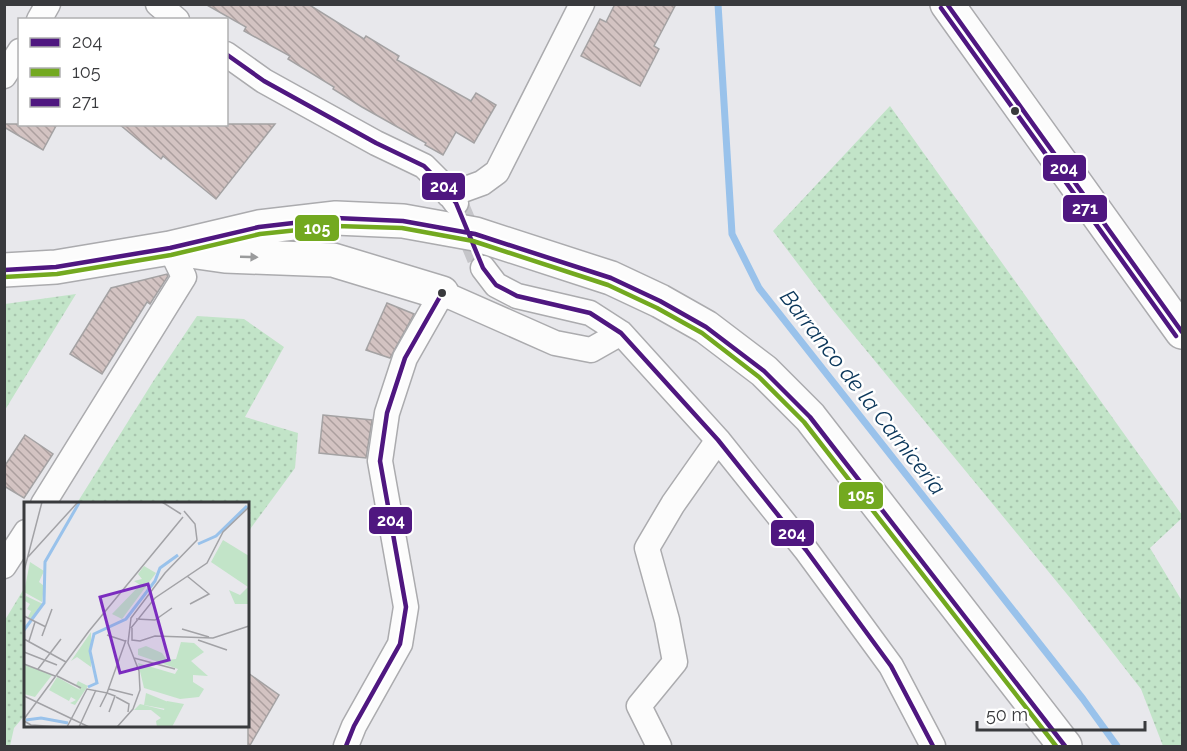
<svg xmlns="http://www.w3.org/2000/svg" width="1187" height="751" viewBox="0 0 1187 751" font-family="Raleway,sans-serif">
  <style>
    .grass { fill: url(#grass-dots) }
    .lines { fill: none; stroke-linecap: round; stroke-linejoin: round }
    .stream { stroke: #99c2eb; stroke-width: 7 }
    .building { fill: url(#building-back-hatch); stroke: #a4a2a3; stroke-width: 1.5 }
    .minor-tunnel { stroke: #c5c5c9; stroke-width: 24; stroke-dasharray: 24 12; stroke-linecap: butt }
    .minor-casing { stroke: #ababae; stroke-width: 27 }
    .secondary-casing { stroke: #ababae; stroke-width: 36 }
    .primary-casing { stroke: #ababae; stroke-width: 36 }
    .minor { stroke: #fcfcfc; stroke-width: 24 }
    .secondary { stroke: #fcfcfc; stroke-width: 33 }
    .primary { stroke: #fcfcfc; stroke-width: 33 }
    .bus-1-casing { stroke: #fff; stroke-width: 9 }
    .bus-2-casing { stroke: #fff; stroke-width: 9 }
    .bus-3-casing { stroke: #fff; stroke-width: 9 }
    .bus-1 { stroke: #4f1780; stroke-width: 4.5 }
    .bus-2 { stroke: #73a920; stroke-width: 4.5 }
    .bus-3 { stroke: #4f1780; stroke-width: 4.5 }
    .oneway { fill: #9a9b9c }
    .bus-dot { fill: #393a3d; stroke: #fff; stroke-width: 2 }
    .labels { text-anchor: middle; dominant-baseline: central; stroke-width: 5; stroke-linejoin: round; paint-order: stroke }
    .water-label { font-size: 22px; font-style: italic; fill: #0a365a; stroke: #fff }
    .inset-river { fill: none; stroke: #99c2eb; stroke-width: 3 }
    .inset-road { fill: none; stroke: #a2a2a6; stroke-width: 1.5 }
    .view { fill: #7b2cbf; fill-opacity: 0.15; stroke: #7b2cbf; stroke-width: 3 }
    .inset-edge { fill: none; stroke: #393a3d; stroke-width: 3 }
    .line-badge { stroke: #fff; stroke-width: 2 }
    .badge-label { font-size: 16px; text-anchor: middle; font-weight: bold; fill: #fff }
  </style>
  <defs>
    <pattern id="grass-dots" width="8" height="8" patternUnits="userSpaceOnUse" patternTransform="scale(1.5)"><rect width="8" height="8" fill="#c2e4c8"/><path d="M2 2h.1M6 6h.1" fill="none" stroke="#a7c4ad" stroke-width="1.8" stroke-linecap="round"/></pattern>
    <pattern id="building-back-hatch" width="6" height="6" patternUnits="userSpaceOnUse" patternTransform="scale(1.5)"><rect width="6" height="6" fill="#d3c3c2"/><path d="M-1 5l2 2M0 0l6 6M5-1l2 2" fill="none" stroke="#ac9f9f"/></pattern>
  </defs>
  <rect width="100%" height="100%" fill="#e8e8ec"/>
  <!-- grass -->
  <path class="grass" d="M890,106L1182,515V518L1150,548L1182,601V746H1163L1141,689L1071,599L833,310L773,231Z
    M76,294L5,410V304Z
    M197,316L244,319L284,347L245,417L298,433L295,468L248,532V504L77,503L154,380Z
    M25,587V715L14,728L10,746H5V620Z"/>
  <g class="lines">
    <!-- stream -->
    <path class="stream" d="M718,4L732,234L759,288L1083,699L1117,746"/>
  </g>
  <!-- building -->
  <path class="building" d="M205,4H308L364,39L366,36L399,56L397,60L471,101L476,93L496,105L474,143L456,132L443,155L425,145L426,143L362,107L333,89L334,87L288,59L290,56L244,31L246,27Z
    M615,4H676L654,46L659,49L640,86L581,56L600,19L606,22Z
    M4,124H57L43,150L4,127Z
    M119,124H275L216,199L163,156L161,159Z
    M167,274L168,276L150,304L147,302L102,374L70,354L111,288Z
    M387,303L414,314L390,358L366,350Z
    M323,415L372,420L366,458L319,453Z
    M25,435L53,454L24,498L4,486V467Z
    M248,673L279,695L249,747H248Z"/>
  <g class="lines">
    <!-- minor-tunnel -->
    <path class="minor-tunnel" d="M456,203L483,268"/>
    <!-- minor casing -->
    <g class="minor-casing">
      <path id="minor" d="M158,4L177,20
        M39,20L48,4
        M226,54L264,81L376,143L424,166L442,184L456,203
        M4,76L20,51
        M449,195L482,183L497,172L582,4
        M483,268L496,285L517,296L590,313L621,333L718,440L806,550L891,666L933,746
        M43,504L184,277L170,248
        M4,566L26,532
        M346,746L354,726L400,644L406,607L380,461L387,413L405,358L442,293L555,343L591,350L621,333
        M659,746L639,706L675,662L667,620L647,548L673,504L718,440"/>
    </g>
    <!-- secondary casing -->
    <g class="secondary-casing">
      <path id="secondary" d="M947,4L1182,332"/>
    </g>
    <!-- primary casing -->
    <g class="primary-casing">
      <path id="primary" d="M190,251L225,256L333,260L442,293
        M4,270L56,267L170,248L259,227L336,218L403,221L475,234L611,278L660,301L706,327L764,371L810,417L1065,746"/>
    </g>
    <!-- minor -->
    <use href="#minor" class="minor"/>
    <!-- secondary -->
    <use href="#secondary" class="secondary"/>
    <!-- primary -->
    <use href="#primary" class="primary"/>
    <!-- bus-1 casing -->
    <g class="bus-1-casing">
      <path id="bus-1" d="M947,4L1182,332
        M226,54L264,81L376,143L424,166L442,184L456,203L483,268L496,285L517,296L590,313L621,333L718,440L806,550L891,666L933,746
        M4,270L56,267L170,248L259,227L336,218L403,221L475,234L611,278L660,301L706,327L764,371L810,417L1065,746
        M346,746L354,726L400,644L406,607L380,461L387,413L405,358L442,293"/>
    </g>
    <!-- bus-2 casing -->
    <g class="bus-2-casing">
      <path id="bus-2" d="M4,277L57,274L171,255L260,234L336,226L402,228L473,241L608,285L657,308L702,333L759,377L804,422L1056,746"/>
    </g>
    <!-- bus-3 casing -->
    <g class="bus-3-casing">
      <path id="bus-3" d="M941,8L1176,336"/>
    </g>
    <!-- bus-1 -->
    <use href="#bus-1" class="bus-1"/>
    <!-- bus-2 -->
    <use href="#bus-2" class="bus-2"/>
    <!-- bus-3 -->
    <use href="#bus-3" class="bus-3"/>
  </g>
  <!-- one-way arrows -->
  <defs><path id="oneway-solid" d="M-6-.8H1V-3.2L6.5 0L1 3.2V.8H-6Z" transform="scale(1.5)"/></defs>
  <use class="oneway" href="#oneway-solid" transform="translate(249 257) rotate(2)"/>
  <!-- markers -->
  <g class="bus-dot">
    <circle cx="1015" cy="111" r="5"/>
    <circle cx="442" cy="293" r="5"/>
  </g>
  <g class="labels">
    <!-- water labels -->
    <g class="water-label">
      <text transform="translate(863 392) rotate(52)">Barranco de la Carnicería</text>
    </g>
  </g>
  <!-- overview -->
  <g transform="translate(24 502)">
    <rect width="225" height="225" fill="#e8e8ec"/>
    <path d="M199,38L225,54V102H211L205,88L216,93L224,85L187,60ZM120,64L132,71L98,117L88,112L116,83L110,79L118,77L114,72ZM157,140L170,141L180,150L167,159L184,174L169,173V180L180,187L175,195L156,197L120,186L114,161L151,172L154,167L114,153V147L122,144L138,151L143,158L152,157ZM143,199L160,202L148,225H133L132,219L137,216L127,208H110L116,202L140,208Z" fill="#c2e4c8"/>
    <path d="M0,162L28,173L11,195L0,192Z" fill="#c2e4c8"/>
    <path d="M6,60L20,69L15,80L20,84L18,100L0,90ZM2,94L19,102L8,117L4,115L7,109L3,107L6,102L1,99ZM67,130V165L53,155L47,159ZM33,175L56,188L52,183L54,179L64,184L51,203L46,201L52,198L47,195L45,199L25,188Z" fill="#c2e4c8"/>
    <path d="M122,191L154,204L153,209L120,203Z" fill="#c2e4c8"/>
    <path class="inset-river" d="M174,42L192,34L223,4M0,128L20,101L21,60L55,1M64,185L73,181L66,149L70,132L102,117L131,79L136,66L154,53M2,218L17,216L44,221"/>
    <path class="inset-road" d="M138,0L157,12M4,55L54,0M0,69L18,0M163,74L185,92L166,102M0,114L22,125M112,117L131,118L148,106M107,126L131,96L183,61L199,30L225,5M108,126V138L116,139L131,134L189,136L225,124M158,127L185,135M83,133L101,139M18,134L28,107M0,137L42,160M174,138L203,148M5,139L11,120M0,150L33,163M110,156L151,167M0,162L31,174M14,167L37,137M33,174L57,186M85,187L109,193M0,194L65,225M92,195L105,202L104,210M76,205L83,191L91,194L85,210M0,217L65,129L159,15M0,219L7,223L37,225M43,225L63,187L83,191L102,138M55,225L72,188M93,225L109,207L116,188L115,169L104,141L107,116L141,71L173,38L171,22L160,9"/>
    <path class="view" d="M124,82L145,158L96,171L76,95Z"/>
    <rect width="225" height="225" class="inset-edge"/>
  </g>
  <g class="line-badge">
    <rect x="1042" y="154" width="45" height="28" rx="6" fill="#4f1780"/>
    <rect x="421" y="172" width="45" height="29" rx="6" fill="#4f1780"/>
    <rect x="1062" y="194" width="46" height="29" rx="6" fill="#4f1780"/>
    <rect x="294" y="214" width="46" height="28" rx="6" fill="#73a920"/>
    <rect x="838" y="481" width="46" height="29" rx="6" fill="#73a920"/>
    <rect x="368" y="506" width="45" height="29" rx="6" fill="#4f1780"/>
    <rect x="770" y="519" width="45" height="28" rx="6" fill="#4f1780"/>
  </g>
  <g class="badge-label">
    <text x="1064" y="174">204</text>
    <text x="444" y="192">204</text>
    <text x="1085" y="214">271</text>
    <text x="317" y="234">105</text>
    <text x="861" y="501">105</text>
    <text x="391" y="526">204</text>
    <text x="792" y="539">204</text>
  </g>
  <!-- border -->
  <rect width="1187" height="751" fill="none" stroke="#393a3d" stroke-width="12"/>
  <!-- legend -->
  <rect x="18" y="18" width="210" height="108" fill="#ffffff" stroke="#b0b0b1" stroke-width="1.5"/>
  <rect x="30" y="38" width="30" height="9" fill="#4f1780" stroke="#b0b0b1" stroke-width="1.5"/>
  <text x="72" y="48" font-size="18" fill="#393a3d">204</text>
  <rect x="30" y="68" width="30" height="9" fill="#73a920" stroke="#b0b0b1" stroke-width="1.5"/>
  <text x="72" y="78" font-size="18" fill="#393a3d">105</text>
  <rect x="30" y="98" width="30" height="9" fill="#4f1780" stroke="#b0b0b1" stroke-width="1.5"/>
  <text x="72" y="108" font-size="18" fill="#393a3d">271</text>
  <!-- scale -->
  <path d="M977 721v9h168v-9" fill="none" stroke="#393a3d" stroke-width="3"/>
  <text x="986" y="721" font-size="18" fill="#393a3d" stroke="#ffffff" stroke-width="4.5" paint-order="stroke">50 m</text>
</svg>
